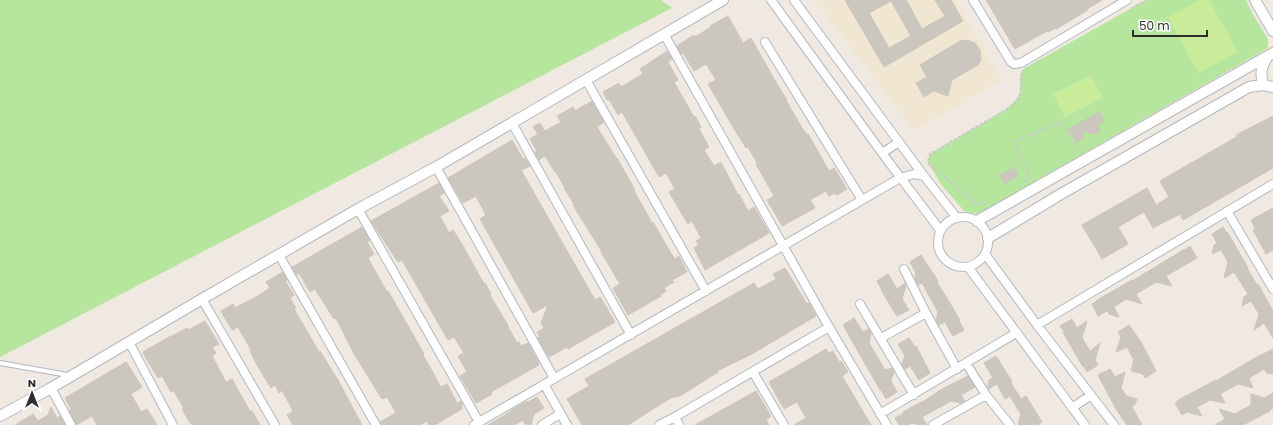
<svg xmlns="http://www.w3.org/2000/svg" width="1273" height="425" viewBox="0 0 1273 425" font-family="Poppins,sans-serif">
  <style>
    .education { fill: #f0e6d1 }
    .green { fill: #b6e59e }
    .pitch { fill: #c9ec9a }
    .building { fill: #cbc7bf; stroke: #cbc5ba; fill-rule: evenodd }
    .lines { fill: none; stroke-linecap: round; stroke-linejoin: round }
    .service-casing { stroke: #b4b7c1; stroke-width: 6 }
    .minor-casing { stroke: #b4b7c1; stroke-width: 10 }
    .tertiary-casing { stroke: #b4b7c1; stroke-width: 12 }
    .path { stroke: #c9c9c9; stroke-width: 2; stroke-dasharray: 3 2; stroke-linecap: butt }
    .service { stroke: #fff; stroke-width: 4 }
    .minor { stroke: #fff; stroke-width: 8 }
    .tertiary { stroke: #fff; stroke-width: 10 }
  </style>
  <rect width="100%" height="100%" fill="#efe9e1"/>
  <!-- education -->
  <path class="education" d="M815,0H956L1001,80L914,131Z"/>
  <!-- green -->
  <path class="green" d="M0,0H661L672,8L0,357Z
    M1146,0H1246L1252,13L1268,39V48L1081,155L1028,187L978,214L965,212L941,184L930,166L928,161L930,154L1007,109L1020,95L1021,74L1023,69Z"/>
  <!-- pitch -->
  <path class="pitch" d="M1200,0H1209L1238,52L1198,73L1168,17Z
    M1091,75L1103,98L1065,117L1053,94Z"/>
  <!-- building -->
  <path class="building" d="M845,0H906L922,29L945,16L935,0H951L963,21L884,67ZM891,1L911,36L889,48L869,13Z
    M986,0H1102L1087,9L1088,10L1056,29V28L1048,32L1047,31L1015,49Z
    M728,16L743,43L751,38L774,79L787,100H786L802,128L807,135L808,134L829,171L834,168L847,189L837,195L834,193L829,196L826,191L810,200L815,208L782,226L767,200L774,196L756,164L757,163L748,147L746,148L736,132L708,84L716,80L706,64L694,71L683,53L681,54L677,46L694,35L695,37L711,27L710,26Z
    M967,40L975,43L980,50L981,59L978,65L952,80L948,96L934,91L924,97L916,83L927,77L920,65L960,41Z
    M667,51L672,59L668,62L678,80L674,82L694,117L695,116L701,127L699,129L709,147L704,150L714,166L721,162L738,195L739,194L748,211L754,207L769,233L705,270L694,248L699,245L696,241L701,238L692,221L688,224L669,192L675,189L666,173L659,177L622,112L618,115L609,99L607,100L603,92L619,83L621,87L643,74L640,69Z
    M592,101L604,122L597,127L616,158H617L635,190L634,191L652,223L653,222L672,255L675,259L679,256L687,272L672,280L674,282L664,288L666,291L660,295L661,296L628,315L613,288L620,284L601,252H602L573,205L574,204L564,188H565L556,172H555L545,156L539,160L535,152L537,151L530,139L538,134L533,127L540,123L545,131L561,122L557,116L573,107L575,111Z
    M1099,112L1104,121L1097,125L1101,130L1097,134L1083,132V139L1076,142L1069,129Z
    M1273,116V168L1183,220L1180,214L1153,228L1144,212L1118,227L1128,244L1102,259L1082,225L1147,188L1156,205L1169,197L1160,181L1238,136L1236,135Z
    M512,140L523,159L525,158L530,166L521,170L595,300L600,297L602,300L615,322L568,349L567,347L549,357L538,338L540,337L537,332L544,328L541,323L548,305L533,313L480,219L486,215L476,196L463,203L448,178Z
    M1014,168L1018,176L1005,184L1000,175Z
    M439,183L444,193L439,196L449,211L440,216L449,233L453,230L463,246L484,284L485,283L491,294L490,295L509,327H508L517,343L519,342L521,346L528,343L539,363H538L539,365L491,392L492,394L476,403L460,376L467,372L458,356L464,353L454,337L448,340L402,260L398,262L371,221Z
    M1273,208V250L1266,254L1253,230L1255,228L1251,220Z
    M362,227L370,240L367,242L374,254L368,258L387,292L388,291L415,338L424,354L423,355L441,387L447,384L457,403L461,401L462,404V409L435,425H429L427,421L420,425H381L380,422L396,413L387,397L382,399L353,352L336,318L334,319L315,289L310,292L299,273L297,275L292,267Z
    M1223,227L1227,233H1228L1248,268H1247L1257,285L1258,284L1273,311V338L1264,323L1254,330L1259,314L1251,301L1242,306L1244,297L1248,294L1234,272L1224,278L1228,262L1221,250L1212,254L1214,245L1217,243L1212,234Z
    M1190,246L1197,258L1166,276L1172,286L1156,282L1136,294L1142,304L1126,299L1114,307L1119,317L1109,314L1107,311L1098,316L1092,304L1097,301V300L1132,280V281L1185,249V250Z
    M921,255L938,281L937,282L960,320L959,321L964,330L953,336L945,322L939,325L936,320L938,312L922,283L918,285L915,278L916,273L910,262Z
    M785,268L802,296L807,304L809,303L816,316L752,354L717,371L718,372L680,396L671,398L653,409L628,425H582L567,399L589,386L585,379L754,283L758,289L776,279L773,274Z
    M283,272L287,280L285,281L294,295L290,298L296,308L294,309L319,352L320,351L338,380L362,425H293L287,415L293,411L282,390L279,393L275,385L271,388L257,365L250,351L251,350L238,327L232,330L226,320L221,311L233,304L235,308L256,297L270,288L266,282Z
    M888,274L897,289L905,283L906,286L902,299L909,310L897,316L881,290H882L877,281Z
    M854,318L863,332L869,329L871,333L869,343L885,370L892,368L894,372L891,381L897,392L886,399L881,390H880L843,325Z
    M1072,319L1077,328L1087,321L1082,338L1090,351L1100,343L1095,360L1098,365L1087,372L1084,366L1083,367L1063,332L1064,331L1060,326Z
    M205,321L219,344L212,347L216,353L212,356L226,382L232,379L250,411H252L260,425H193L190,423L183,411V407L174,391L171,392L162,376L158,378L147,360L143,352L146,350L171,336H172L187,328L188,330Z
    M1129,325L1141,342L1156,371L1145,378L1143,374L1131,371L1134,360L1127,347L1116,352L1121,337L1118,332Z
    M909,338L915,347L916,346L930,373L919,380L910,366L905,369L902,364L905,356L898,344Z
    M826,349L829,353L833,351L839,362L841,361L848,372L842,376L871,425H794L806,418L797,402L784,409L769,382Z
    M1273,349V374L1267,373L1264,369L1249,378L1253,388L1238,384L1220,394L1225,403L1210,400L1197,407L1202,416L1187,412L1182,415L1175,403L1180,399L1216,380V381L1255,358Z
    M996,356L1008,375L1012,382L1011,383L1021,399L1026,396L1042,422L1038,425H1018L1021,414L1010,396L1005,399L997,384L989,389L988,387L989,380L993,378L984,363Z
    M126,362L142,387L131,394L141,412L147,409L157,425H97L92,416L76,425L69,411L71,409L65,398Z
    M1110,369L1115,377L1125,372L1121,388L1126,396L1137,399L1135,404L1132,407L1142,425H1127L1116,409L1098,375Z
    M968,376L975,387L961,395L965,401L960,403L951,401L922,417L927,425H920L912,423L909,425H899L895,418L904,413L903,412L921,402V403L942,389Z
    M756,391L771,416L766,420L769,425H695Z
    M1273,393V408L1270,410V411L1243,425H1215L1225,419L1219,409L1235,414L1251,405V394L1264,398Z
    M537,397L544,408L534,414L531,425L525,424L523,420L514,425H488L510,412V411L520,405L527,401L528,402Z
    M51,407L57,418L60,416L65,425H15L33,414L38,421L48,415Z"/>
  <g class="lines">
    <!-- service casing -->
    <g class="service-casing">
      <path id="service" d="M0,363L68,375"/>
    </g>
    <!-- minor casing -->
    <g class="minor-casing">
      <path id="minor" d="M771,0L882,153L940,230
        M794,0L924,176L957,218
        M973,0L1011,62L1014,64L1021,63L1127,0
        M664,34L829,327L887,425
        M765,42L862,200
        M586,80L706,291
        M512,123L631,335
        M882,153L899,142
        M436,167L554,378
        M358,209L479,422
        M1227,211L1273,289
        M938 242a25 25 0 1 1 50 0a25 25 0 1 1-50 0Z
        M985,254L1037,325L1114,425
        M279,255L376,425
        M968,267L1085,425
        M904,269L926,313
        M202,299L275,425
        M860,304L914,395
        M1037,325L1273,184
        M881,338L926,313L957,369
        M129,342L173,425
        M753,372L784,425
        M544,384L567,425
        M51,388L71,425
        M986,395L1010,425
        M1072,408L1091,395
        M880,414L1016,333
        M675,417L829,327
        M474,425L900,178L914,174L924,176
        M542,425L560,414
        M659,425L675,417L679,425
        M933,425L986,395L966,363"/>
    </g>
    <!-- tertiary casing -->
    <g class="tertiary-casing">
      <path id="tertiary" d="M1255,0L1273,31
        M1263,85C1260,72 1261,67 1268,56
        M977,221L1273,53
        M988,238L1061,194L1249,87L1263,85L1273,87
        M0,416L51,388L202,299L358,209L436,167L723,0"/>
    </g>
    <!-- path -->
    <path class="path" d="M1132,8L1146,0
      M1024,182L1030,178L1015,141L1061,122L1079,152
      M986,204L974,203L949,180L930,166L928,161L930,154L1007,109C1019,101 1021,96 1021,81C1021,77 1021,75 1022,71"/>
    <!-- service -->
    <use href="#service" class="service"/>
    <!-- minor -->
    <use href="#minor" class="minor"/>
    <!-- tertiary -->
    <use href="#tertiary" class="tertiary"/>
  </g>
  <!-- north arrow -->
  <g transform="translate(32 393)" stroke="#ffffff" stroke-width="3" paint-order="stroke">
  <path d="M0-3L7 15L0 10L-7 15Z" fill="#2e2e2e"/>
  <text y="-6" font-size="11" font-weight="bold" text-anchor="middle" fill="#2e2e2e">N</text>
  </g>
  <!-- scale -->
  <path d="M1133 30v6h74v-6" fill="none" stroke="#2e2e2e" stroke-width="2"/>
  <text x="1139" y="30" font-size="12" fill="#2e2e2e" stroke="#ffffff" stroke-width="3" paint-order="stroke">50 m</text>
</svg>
